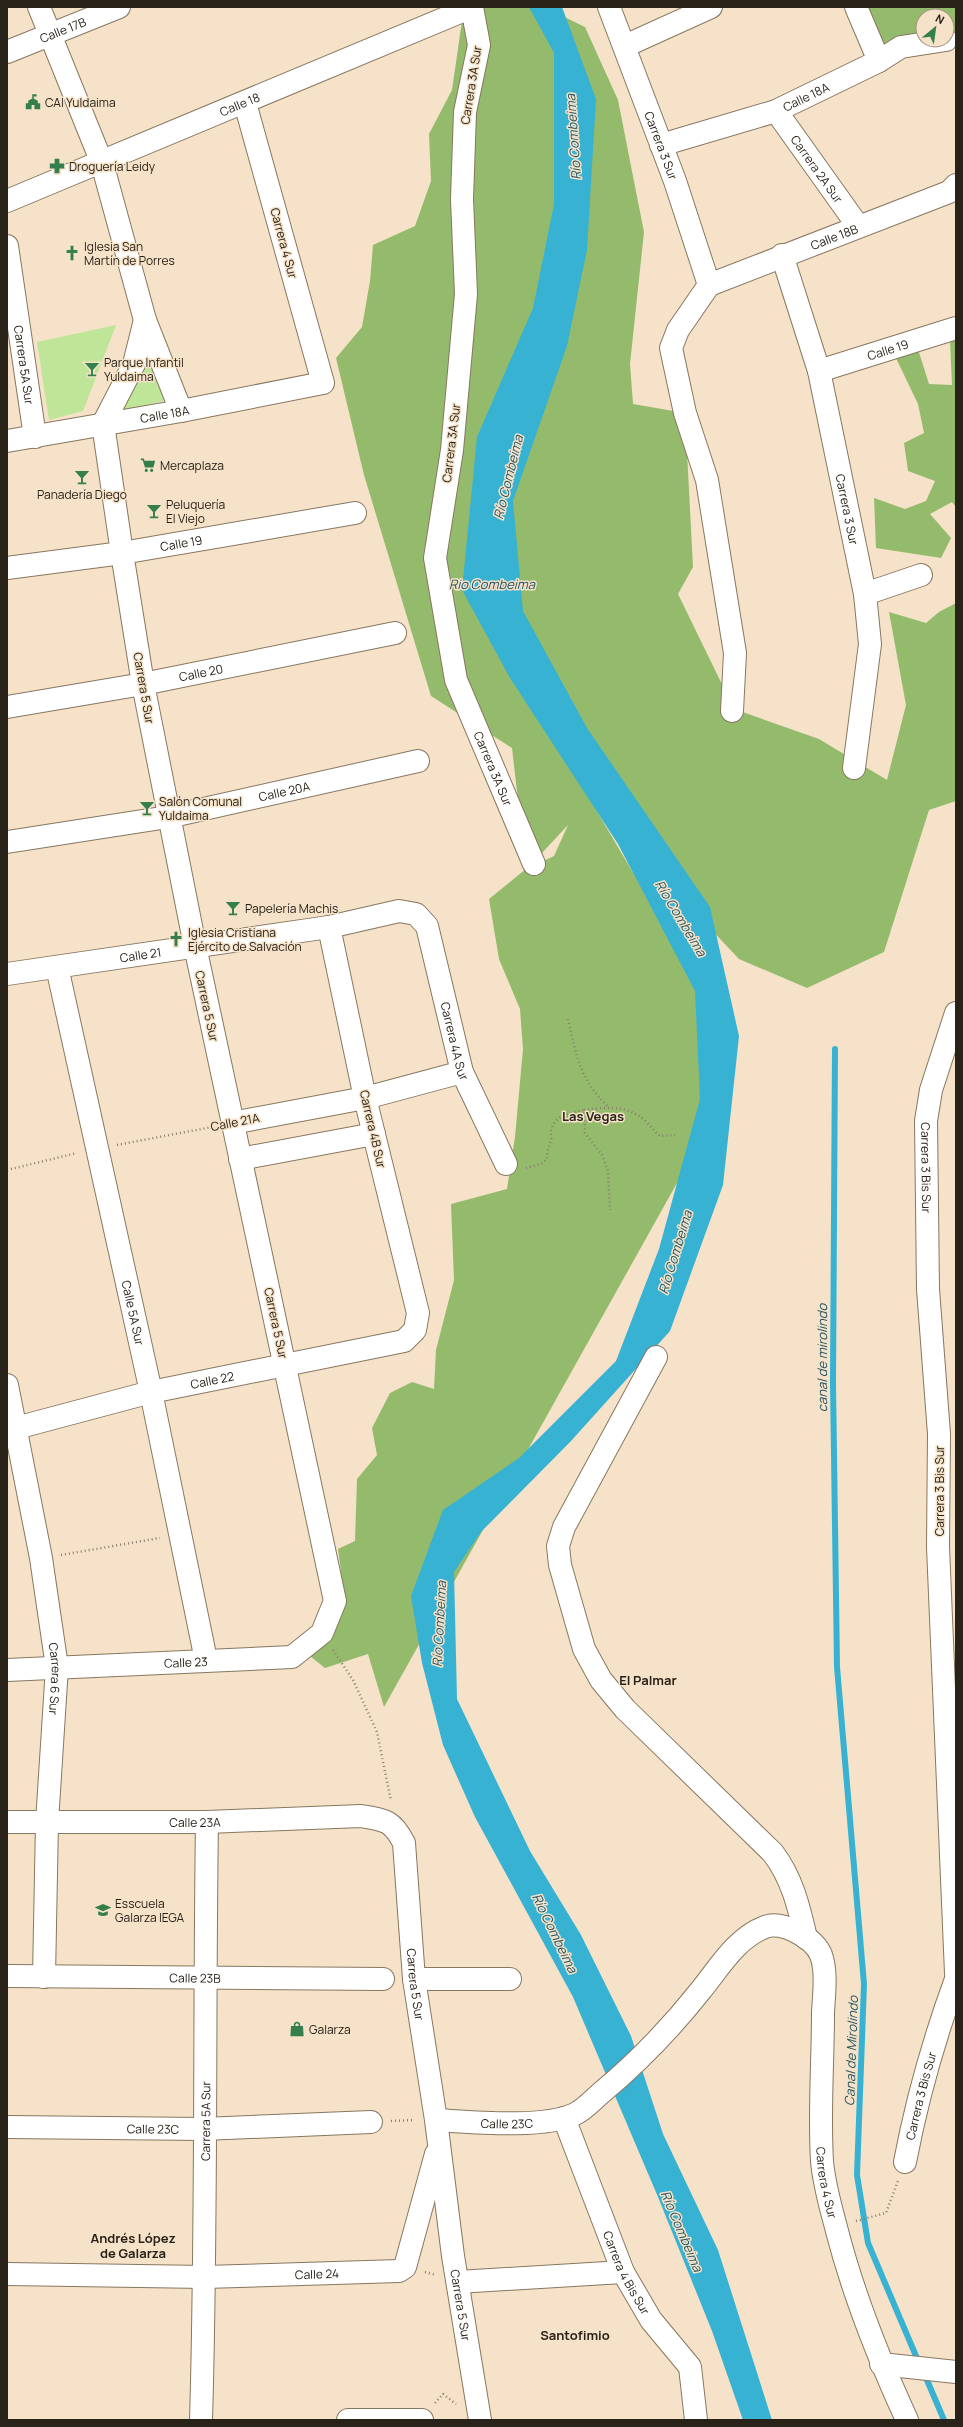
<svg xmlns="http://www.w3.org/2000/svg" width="963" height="2427" viewBox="0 0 963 2427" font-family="Manrope,sans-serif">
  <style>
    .green { fill: #bee598 }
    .forest { fill: #94bb6c; fill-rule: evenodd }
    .water { fill: #37b2d3 }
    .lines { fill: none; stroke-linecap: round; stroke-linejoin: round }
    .stream { stroke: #37b2d3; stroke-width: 6 }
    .minor-casing { stroke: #887760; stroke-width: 24 }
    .path { stroke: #8b7e6d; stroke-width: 2.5; stroke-dasharray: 1 3; stroke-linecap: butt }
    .minor { stroke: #fff; stroke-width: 22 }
    .labels { text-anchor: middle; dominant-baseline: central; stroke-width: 3; stroke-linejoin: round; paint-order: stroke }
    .street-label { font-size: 12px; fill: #282218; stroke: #f5e2c8 }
    .poi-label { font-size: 12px; fill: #282218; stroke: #f5e2c8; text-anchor: start }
    .water-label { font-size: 13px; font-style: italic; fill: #235463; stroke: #f5e2c8 }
    .neighbourhood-label { font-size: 13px; font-weight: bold; fill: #282218; stroke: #f5e2c8 }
  </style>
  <rect width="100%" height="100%" fill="#f5e2c8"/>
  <!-- green -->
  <path class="green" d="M116,325L83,411L49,420L37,342Z
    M146,334L171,399L120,412L144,368Z"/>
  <!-- forest -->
  <path class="forest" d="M464,7H544L585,27L618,100L644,232L630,364L633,404L685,413L693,567L678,594L734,709L819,739L887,780L906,705L889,612L926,623L939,612L956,603V801L929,810L884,952L807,988L739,959L592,803L635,876L702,999L710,1124L384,1707L368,1654L325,1668L310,1656L345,1601L338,1549L355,1541L357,1479L377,1455L372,1428L390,1393L412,1382L434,1389L436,1350L454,1280L451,1204L507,1189L515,1137L523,1049L520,1009L499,959L489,899L526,869L512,748L431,696L364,475L336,358L362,327L370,281L373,245L415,226L431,181L429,134L452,90ZM568,825L554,856L528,868Z
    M862,7H956V47L882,50ZM923,16H947V40H923Z
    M956,322V507L952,502L930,514L951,538L941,558L876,548L874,498L905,509L926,501L935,481L908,471L904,443L924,433L918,404L895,356L917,346L929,384L952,385L950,340Z"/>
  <!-- water -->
  <path class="water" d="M529,7H562L596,99L587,250L567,346L513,501L523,611L587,728L710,907L739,1036L723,1185L670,1331L571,1441L481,1532L454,1572L457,1699L530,1851L581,1935L631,2036L663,2134L718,2250L772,2420H743L712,2331L658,2197L573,1997L475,1817L443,1745L422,1663L411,1596L443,1510L519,1458L616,1361L659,1249L700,1099L695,991L618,844L510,678L462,590L477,437L533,308L554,204V53Z"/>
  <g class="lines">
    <!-- stream -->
    <path class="stream" d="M835,1049L833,1383L837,1667L864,1984L857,2175L868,2243L919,2363
      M924,2373L944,2420"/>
    <!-- minor casing -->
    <g class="minor-casing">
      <g id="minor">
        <path d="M39,7L102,163L145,320L181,411"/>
        <path id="s1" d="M472,7L479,45L465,112L462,199L466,294L452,450L435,558L456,680L534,864"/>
        <path id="s2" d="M609,7L675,181L709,285"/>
        <path d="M856,7L879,61"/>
        <path d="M625,46L711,7"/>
        <path id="s3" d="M7,52L119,7"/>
        <path id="s4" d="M776,111L858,226"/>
        <path id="s5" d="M661,145L776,111L879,61L901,47L946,40"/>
        <path id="s6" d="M7,201L472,7"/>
        <path id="s7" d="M7,246L35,437"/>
        <path id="s8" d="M782,255L819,371L865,594L870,644L854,768"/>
        <path d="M709,285L678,330L671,348L685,413L707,480L735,653L732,711"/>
        <path id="s9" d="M709,285L949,192L956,185"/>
        <path id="s10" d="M819,371L956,328"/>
        <path id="s11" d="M7,441L181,411L323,383L245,103"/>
        <path id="s12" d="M7,568L122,553L355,513"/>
        <path d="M865,594L921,575"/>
        <path id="s13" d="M7,707L143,684L395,633"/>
        <path id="s14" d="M7,842L168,817L418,761"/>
        <path id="s15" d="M57,967L151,1392L206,1660"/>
        <path id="s16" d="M7,974L329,927L399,911L416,914L427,926L462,1072L506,1164"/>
        <path id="s17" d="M956,1013L931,1090L926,1121L928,1289L939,1434L938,1547L956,1973"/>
        <path d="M232,1123L365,1098L462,1072"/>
        <path d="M240,1159L374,1134"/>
        <path d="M656,1357L564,1527L558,1546L560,1565L584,1649L601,1680L625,1709L773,1853C792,1878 799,1907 806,1938"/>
        <path id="s18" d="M7,1385L41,1558L57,1667L47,1822L44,1977"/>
        <path id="s19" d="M7,1428H16L151,1392L404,1341L415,1330L418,1313L365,1098L329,927"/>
        <path id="s20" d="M7,1670L292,1657L322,1633L335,1601L195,946L143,684L122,553L103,424L134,364L145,320"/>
        <path id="s21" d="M7,1822H207L361,1816C385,1820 392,1820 404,1843L414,1979L436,2120L453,2256L480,2420"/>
        <path id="s22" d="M7,1976L383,1979"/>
        <path d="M414,1979H510"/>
        <path id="s23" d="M564,2118L623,2272L651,2320L690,2367L696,2420"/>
        <path id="s24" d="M436,2120C472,2122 543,2129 575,2114C584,2110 593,2100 601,2093C637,2063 671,2028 701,1990C719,1968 736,1938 765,1927C782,1920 814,1938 821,1955C827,1971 824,1995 823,2012C823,2062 819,2112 822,2161C824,2185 831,2208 837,2231C854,2297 879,2359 907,2420"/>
        <path id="s25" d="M7,2127L203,2129L371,2122"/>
        <path id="s26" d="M905,2162C917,2099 934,2039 956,1979"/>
        <path id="s27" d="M7,2274L205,2277L399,2271L405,2267L436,2154"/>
        <path d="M458,2282L623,2272"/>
        <path d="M881,2364L956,2372"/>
        <path id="s28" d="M201,2420C207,2221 204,2022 207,1822"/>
        <path d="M348,2420H422"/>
      </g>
    </g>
    <!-- path -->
    <path class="path" d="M568,1019C577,1056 578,1076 607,1106
      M584,1110C604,1107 628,1105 644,1120C650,1125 654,1131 660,1136L675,1135
      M117,1145L212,1127
      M526,1168L541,1164L547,1159C547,1151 549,1147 551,1140C552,1138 550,1134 551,1131C554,1115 571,1113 584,1110L585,1133L602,1155L608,1171L610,1210
      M7,1170L77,1153
      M61,1555L160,1538
      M333,1650L353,1680L377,1732L391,1801
      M391,2121L414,2120
      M856,2221L886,2213L898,2181
      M425,2272L436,2275
      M435,2403L443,2394L456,2404"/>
    <!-- minor -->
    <use href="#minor" class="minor"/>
  </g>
  <!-- icons -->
  <defs>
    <g id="civic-bare" transform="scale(1.2)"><path d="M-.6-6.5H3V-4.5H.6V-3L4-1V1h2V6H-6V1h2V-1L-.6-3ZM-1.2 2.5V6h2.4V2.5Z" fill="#357f4d" stroke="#f5e2c8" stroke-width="2.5" paint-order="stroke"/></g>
    <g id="pharmacy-bare" transform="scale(1.2)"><path d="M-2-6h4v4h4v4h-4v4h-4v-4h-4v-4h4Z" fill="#357f4d" stroke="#f5e2c8" stroke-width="2.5" paint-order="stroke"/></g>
    <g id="church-bare" transform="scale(1.2)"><path d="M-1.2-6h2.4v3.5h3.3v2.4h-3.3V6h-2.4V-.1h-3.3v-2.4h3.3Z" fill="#357f4d" stroke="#f5e2c8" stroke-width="2.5" paint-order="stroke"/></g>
    <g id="bar-bare" transform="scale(1.2)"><path d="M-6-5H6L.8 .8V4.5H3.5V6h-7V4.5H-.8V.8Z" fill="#357f4d" stroke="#f5e2c8" stroke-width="2.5" paint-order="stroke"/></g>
    <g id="supermarket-bare" transform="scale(1.2)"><path d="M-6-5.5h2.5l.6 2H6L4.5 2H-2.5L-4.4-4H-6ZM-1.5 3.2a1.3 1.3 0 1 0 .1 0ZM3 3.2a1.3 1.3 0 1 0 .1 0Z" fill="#357f4d" stroke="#f5e2c8" stroke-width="2.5" paint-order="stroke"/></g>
    <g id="school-bare" transform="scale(1.2)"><path d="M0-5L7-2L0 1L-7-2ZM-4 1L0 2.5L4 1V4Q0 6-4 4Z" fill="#357f4d" stroke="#f5e2c8" stroke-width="2.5" paint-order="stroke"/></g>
    <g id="shop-bare" transform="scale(1.2)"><path d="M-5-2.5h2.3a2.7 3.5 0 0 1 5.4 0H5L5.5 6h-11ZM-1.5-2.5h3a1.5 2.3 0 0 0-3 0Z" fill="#357f4d" stroke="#f5e2c8" stroke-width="2.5" paint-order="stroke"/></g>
  </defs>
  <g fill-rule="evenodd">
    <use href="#civic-bare" x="33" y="102"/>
    <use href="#pharmacy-bare" x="57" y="166"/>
    <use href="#church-bare" x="72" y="253"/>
    <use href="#bar-bare" x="92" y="369"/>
    <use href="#supermarket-bare" x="148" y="465"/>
    <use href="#bar-bare" x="82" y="477"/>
    <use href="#bar-bare" x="154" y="511"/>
    <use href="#bar-bare" x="147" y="808"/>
    <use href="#bar-bare" x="233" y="908"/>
    <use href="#church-bare" x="176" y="939"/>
    <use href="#school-bare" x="103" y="1910"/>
    <use href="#shop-bare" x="297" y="2029"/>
  </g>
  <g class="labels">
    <!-- street labels -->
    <g class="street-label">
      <text stroke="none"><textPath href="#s3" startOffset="60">Calle 17B</textPath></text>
      <text transform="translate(471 85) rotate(-81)">Carrera 3A Sur</text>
      <text stroke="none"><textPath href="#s5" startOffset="153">Calle 18A</textPath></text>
      <text stroke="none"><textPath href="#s6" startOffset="252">Calle 18</textPath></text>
      <text stroke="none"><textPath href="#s2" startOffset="148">Carrera 3 Sur</textPath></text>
      <text stroke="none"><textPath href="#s4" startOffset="71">Carrera 2A Sur</textPath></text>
      <text stroke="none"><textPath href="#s9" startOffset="134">Calle 18B</textPath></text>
      <text transform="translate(284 243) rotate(75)">Carrera 4 Sur</text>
      <text stroke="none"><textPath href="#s10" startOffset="72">Calle 19</textPath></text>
      <text stroke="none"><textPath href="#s7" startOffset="120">Carrera 5A Sur</textPath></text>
      <text stroke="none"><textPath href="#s11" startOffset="160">Calle 18A</textPath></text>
      <text transform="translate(451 443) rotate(-83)">Carrera 3A Sur</text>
      <text stroke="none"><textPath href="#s8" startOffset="263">Carrera 3 Sur</textPath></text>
      <text stroke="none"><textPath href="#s12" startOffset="176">Calle 19</textPath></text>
      <text stroke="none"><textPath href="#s13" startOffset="197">Calle 20</textPath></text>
      <text transform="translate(144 688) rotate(80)">Carrera 5 Sur</text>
      <text stroke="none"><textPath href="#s1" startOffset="775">Carrera 3A Sur</textPath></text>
      <text stroke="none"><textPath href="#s14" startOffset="282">Calle 20A</textPath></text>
      <text stroke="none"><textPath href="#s16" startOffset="135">Calle 21</textPath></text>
      <text transform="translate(207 1006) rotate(78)">Carrera 5 Sur</text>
      <text stroke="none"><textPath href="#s16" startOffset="549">Carrera 4A Sur</textPath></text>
      <text transform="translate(235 1122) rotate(-11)">Calle 21A</text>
      <text transform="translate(373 1129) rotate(77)">Carrera 4B Sur</text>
      <text stroke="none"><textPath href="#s17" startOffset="159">Carrera 3 Bis Sur</textPath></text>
      <text stroke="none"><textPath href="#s15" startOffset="354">Calle 5A Sur</textPath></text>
      <text transform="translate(276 1323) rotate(78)">Carrera 5 Sur</text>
      <text stroke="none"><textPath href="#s19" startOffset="211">Calle 22</textPath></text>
      <text transform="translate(939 1491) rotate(-90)">Carrera 3 Bis Sur</text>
      <text stroke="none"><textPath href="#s20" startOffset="179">Calle 23</textPath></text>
      <text stroke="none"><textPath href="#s18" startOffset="298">Carrera 6 Sur</textPath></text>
      <text stroke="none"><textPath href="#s21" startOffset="188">Calle 23A</textPath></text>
      <text stroke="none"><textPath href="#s22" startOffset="188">Calle 23B</textPath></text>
      <text stroke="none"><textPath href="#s21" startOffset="550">Carrera 5 Sur</textPath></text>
      <text stroke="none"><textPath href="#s26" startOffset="68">Carrera 3 Bis Sur</textPath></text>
      <text stroke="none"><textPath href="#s28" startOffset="299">Carrera 5A Sur</textPath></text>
      <text stroke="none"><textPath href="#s24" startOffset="71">Calle 23C</textPath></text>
      <text stroke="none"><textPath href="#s25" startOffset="146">Calle 23C</textPath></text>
      <text stroke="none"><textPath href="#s24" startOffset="704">Carrera 4 Sur</textPath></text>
      <text stroke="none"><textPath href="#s23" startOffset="167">Carrera 4 Bis Sur</textPath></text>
      <text stroke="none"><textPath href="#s27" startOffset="310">Calle 24</textPath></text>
      <text stroke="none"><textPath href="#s21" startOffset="874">Carrera 5 Sur</textPath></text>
    </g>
    <!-- poi labels -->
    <g class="poi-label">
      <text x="45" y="102">CAI Yuldaima</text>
      <text x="69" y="166">Droguería Leidy</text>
      <text x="84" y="246">Iglesia San<tspan x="84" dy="14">Martín de Porres</tspan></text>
      <text x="104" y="362">Parque Infantil<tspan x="104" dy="14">Yuldaima</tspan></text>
      <text x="160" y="465">Mercaplaza</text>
      <text x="82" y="494" text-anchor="middle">Panadería Diego</text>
      <text x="166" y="504">Peluquería<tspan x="166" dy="14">El Viejo</tspan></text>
      <text x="159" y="801">Salón Comunal<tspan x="159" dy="14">Yuldaima</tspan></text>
      <text x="245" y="908">Papelería Machis</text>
      <text x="188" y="932">Iglesia Cristiana<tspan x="188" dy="14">Ejército de Salvación</tspan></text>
      <text x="115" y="1903">Esscuela<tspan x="115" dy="14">Galarza IEGA</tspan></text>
      <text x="309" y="2029">Galarza</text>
    </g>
    <!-- water labels -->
    <g class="water-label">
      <text transform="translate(573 137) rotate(-94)">Río Combeima</text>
      <text transform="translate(508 477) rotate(-76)">Río Combeima</text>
      <text x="492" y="584">Rio Combeima</text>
      <text transform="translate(681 918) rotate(59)">Río Combeima</text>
      <text transform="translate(675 1252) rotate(-73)">Río Combeima</text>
      <text transform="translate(822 1358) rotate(-90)">canal de mirolindo</text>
      <text transform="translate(439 1624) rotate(-87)">Río Combeima</text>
      <text transform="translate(555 1933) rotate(64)">Río Combeima</text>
      <text transform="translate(851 2051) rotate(-88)">Canal de Mirolindo</text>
      <text transform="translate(682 2231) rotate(67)">Río Combeima</text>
    </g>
    <!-- neighbourhood labels -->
    <g class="neighbourhood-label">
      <text x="593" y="1116">Las Vegas</text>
      <text x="648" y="1680">El Palmar</text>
      <text x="133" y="2238">Andrés López<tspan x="133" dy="15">de Galarza</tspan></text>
      <text x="575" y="2335">Santofimio</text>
    </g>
  </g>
  <!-- border -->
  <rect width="963" height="2427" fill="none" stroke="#282218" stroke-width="16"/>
  <!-- north arrow -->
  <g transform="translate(935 28) rotate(29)"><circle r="19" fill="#f5e2c8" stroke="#a39582"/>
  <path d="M0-3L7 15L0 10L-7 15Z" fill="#357f4d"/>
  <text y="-6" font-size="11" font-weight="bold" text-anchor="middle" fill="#282218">N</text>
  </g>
</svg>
